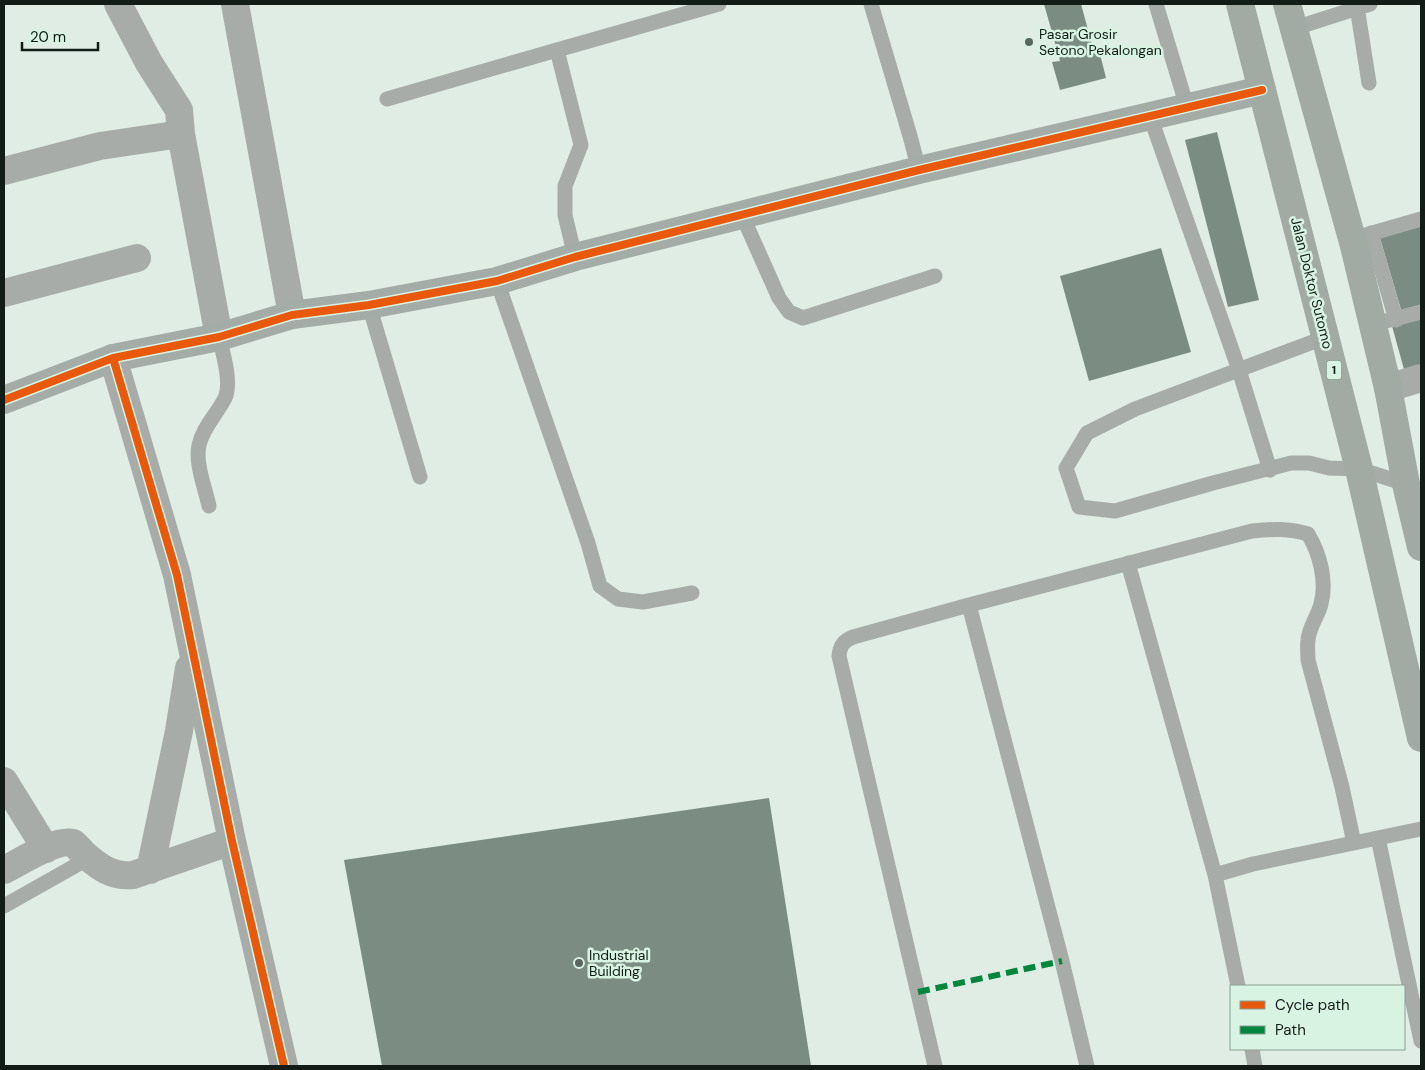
<svg xmlns="http://www.w3.org/2000/svg" width="1425" height="1070" viewBox="0 0 1425 1070" font-family="'DM Sans',sans-serif">
  <style>
    .building { fill: #7b8d83 }
    .lines { fill: none; stroke-linecap: round; stroke-linejoin: round }
    .lane { stroke: #a8aca9; stroke-width: 15 }
    .street { stroke: #a8aca9; stroke-width: 28 }
    .secondary { stroke: #a4aca8; stroke-width: 28 }
    .highway { stroke: #a2aaa4; stroke-width: 28 }
    .quiet { stroke: #00873e; stroke-width: 6; stroke-dasharray: 12 6; stroke-linecap: butt }
    .cycleway-casing { stroke: #d9f3e3; stroke-width: 11 }
    .cycleway { stroke: #e8590c; stroke-width: 8 }
    .poi-dot { fill: #5a665f; stroke: #d9f3e3; stroke-width: 2 }
    .labels { text-anchor: middle; dominant-baseline: central; stroke-width: 5; stroke-linejoin: round; paint-order: stroke }
    .shield { fill: #d9f3e3; stroke: #4e5d54; stroke-width: 1 }
    .shield-label { font-size: 12px; font-weight: bold; fill: #131d17 }
    .poi-label { font-size: 14px; fill: #131d17; stroke: #d9f3e3; text-anchor: start }
    .street-label { font-size: 14px; fill: #131d17; stroke: #d9f3e3 }
  </style>
  <rect width="100%" height="100%" fill="#dfede4"/>
  <!-- building -->
  <path class="building" d="M1044,4H1081L1094,52L1099,50L1106,78L1060,90L1052,62L1060,61Z
    M1217,132L1259,300L1228,307L1185,140Z
    M1421,226V308L1402,313L1380,238Z
    M1161,248L1191,352L1089,381L1060,276Z
    M1421,319V369L1405,373L1392,326Z
    M769,798L811,1066H382L344,860Z"/>
  <g class="lines">
    <!-- lane -->
    <path class="lane" d="M871,4L910,136L919,170
      M1156,4L1187,107
      M1357,7L1369,83
      M1295,28L1370,4
      M557,50L719,4
      M387,99L557,50L581,145L565,186V215L575,257
      M1150,116L1239,370L1270,470
      M742,215L779,298L789,312L803,318L935,276
      M1371,233L1396,320
      M1362,236L1421,219
      M497,281L588,543L600,586L618,599L643,602L692,593
      M369,305L420,477
      M1386,321L1421,312
      M1326,337L1135,409L1087,433L1066,468L1079,507L1115,511L1213,483L1291,463H1309L1329,468L1359,469L1406,484
      M209,506C205,487 195,464 199,445C203,427 217,414 225,398C232,383 223,353 219,337
      M1128,563L1215,875
      M969,605L1062,961L1087,1066
      M1378,838L1421,1041
      M4,906L89,858
      M1238,986L1215,875L1253,864L1421,829
      M1252,1049L1255,1066
      M935,1066L839,656C840,646 843,641 853,637L969,605L1252,531C1272,529 1289,528 1308,534C1320,554 1327,581 1321,604C1318,616 1309,627 1308,640C1307,646 1308,653 1308,660L1342,787L1354,843"/>
    <!-- street -->
    <path class="street" d="M118,4L149,63L179,110L181,134L219,337
      M235,4L292,315
      M4,171L100,146L181,134
      M4,293L137,258
      M113,358L177,575L232,841L284,1066
      M1388,388L1421,378
      M4,781L46,849
      M4,870C19,863 56,838 73,843C76,845 81,851 84,854C99,867 112,877 133,875L232,841
      M150,870L179,731L189,668"/>
    <!-- secondary -->
    <path class="secondary" d="M4,400L113,358L219,337L292,315L369,305L497,281L575,257L919,170L1262,90"/>
    <!-- highway -->
    <path class="highway" d="M1240,4L1359,469L1421,738
      M1287,4L1354,246L1388,388L1406,484L1421,547"/>
    <!-- quiet -->
    <path class="quiet" d="M918,992L1062,961"/>
    <!-- cycleway casing -->
    <g class="cycleway-casing">
      <path id="cycleway" d="M113,358L177,575L232,841L284,1066
        M4,400L113,358L219,337L292,315L369,305L497,281L575,257L919,170L1262,90"/>
    </g>
    <!-- cycleway -->
    <use href="#cycleway" class="cycleway"/>
  </g>
  <!-- markers -->
  <g class="poi-dot">
    <circle cx="1029" cy="42" r="5"/>
    <circle cx="579" cy="963" r="5"/>
  </g>
  <g class="labels">
    <!-- shield labels -->
    <rect class="shield" x="1326.5" y="360.5" width="15" height="19" rx="4"/>
    <g class="shield-label">
      <text x="1334" y="370">1</text>
    </g>
    <!-- poi labels -->
    <g class="poi-label">
      <text x="1039" y="34">Pasar Grosir<tspan x="1039" dy="16">Setono Pekalongan</tspan></text>
      <text x="589" y="955">Industrial<tspan x="589" dy="16">Building</tspan></text>
    </g>
    <!-- street labels -->
    <g class="street-label">
      <text transform="translate(1312 283) rotate(76)">Jalan Doktor Sutomo</text>
    </g>
  </g>
  <!-- border -->
  <rect width="1425" height="1070" fill="none" stroke="#131d17" stroke-width="10"/>
  <!-- legend -->
  <rect x="1230" y="985" width="175" height="65" fill="#d9f3e3" stroke="#8a9d91"/>
  <rect x="1240" y="1001" width="25" height="8" fill="#e8590c" stroke="#8a9d91"/>
  <text x="1275" y="1010" font-size="15" fill="#131d17">Cycle path</text>
  <rect x="1240" y="1026" width="25" height="8" fill="#00873e" stroke="#8a9d91"/>
  <text x="1275" y="1035" font-size="15" fill="#131d17">Path</text>
  <!-- scale -->
  <path d="M22 42v8h76v-8" fill="none" stroke="#131d17" stroke-width="2.5"/>
  <text x="30" y="42" font-size="15" fill="#131d17" stroke="#d9f3e3" stroke-width="4" paint-order="stroke">20 m</text>
</svg>
